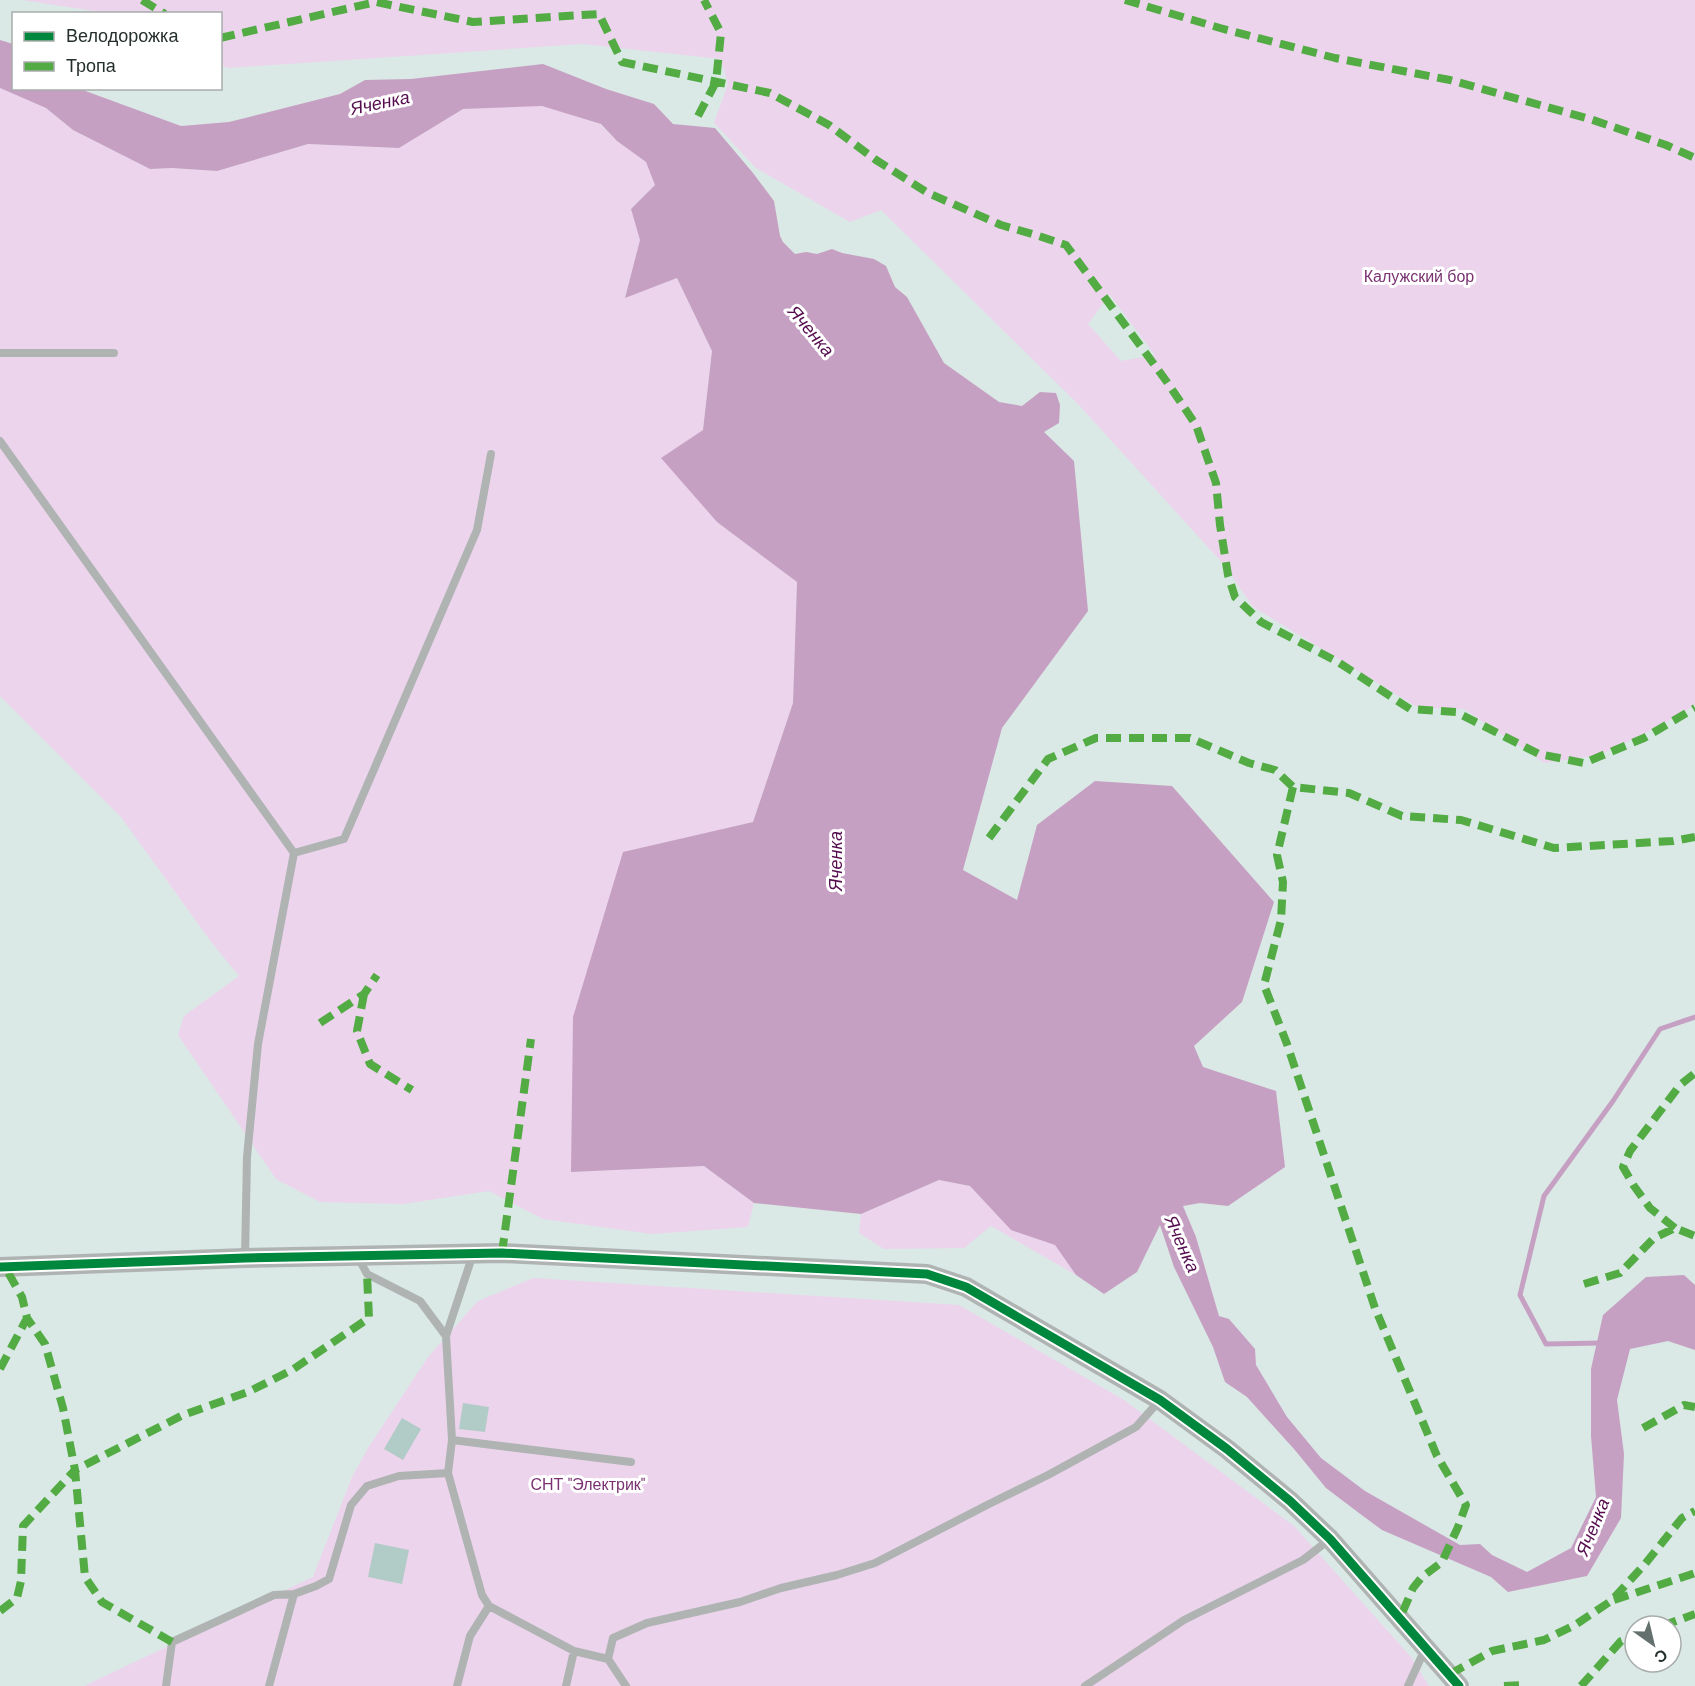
<svg xmlns="http://www.w3.org/2000/svg" width="1695" height="1686" viewBox="0 0 1695 1686" font-family="'DM Sans',sans-serif">
  <style>
    .green { fill: #edd4ed; fill-rule: evenodd }
    .water { fill: #c6a0c2 }
    .lines { fill: none; stroke-linecap: round; stroke-linejoin: round }
    .stream { stroke: #c6a0c2; stroke-width: 5 }
    .building { fill: #b1cbc7 }
    .service { stroke: #afb4b3; stroke-width: 8 }
    .tertiary { stroke: #afb4b3; stroke-width: 20 }
    .quiet { stroke: #53ab44; stroke-width: 8; stroke-dasharray: 15 8; stroke-linecap: butt }
    .cycleway-casing { stroke: #fff; stroke-width: 13 }
    .cycleway { stroke: #00873e; stroke-width: 9 }
    .labels { text-anchor: middle; dominant-baseline: central; stroke-width: 6; stroke-linejoin: round; paint-order: stroke }
    .park-label { font-size: 16px; fill: #7a3271; stroke: #fff }
    .water-label { font-size: 18px; font-style: italic; fill: #560d4f; stroke: #fff }
  </style>
  <rect width="100%" height="100%" fill="#dae8e6"/>
  <!-- green -->
  <path class="green" d="M22,0H1695V705L1658,727L1599,755L1544,763L1464,709L1417,707L1253,607L1226,567L1078,404L881,210L850,222L756,168L714,123L728,84L721,59L582,44L228,68L221,65L220,14L107,13ZM1109,295H1110L1155,355L1121,361L1088,324Z
    M0,88L46,108L73,130L150,169L172,168L217,171L308,144L399,148L463,109L542,105L600,124L617,141L647,162L655,185L631,209L641,240L625,297L677,278L712,351L703,430L662,458L717,522L797,582L793,703L753,822L623,853L571,1172L704,1166L754,1203L748,1227L652,1234L543,1219L489,1191L403,1204L320,1202L276,1179L178,1035L184,1016L239,976L212,943L121,817L0,696Z
    M939,1180L970,1186L1011,1229L1055,1245L1076,1275L991,1226L964,1248L884,1249L859,1233L861,1214Z
    M533,1278L959,1305L1124,1400L1294,1526L1411,1657L1429,1686H84L313,1577L352,1477L368,1448L428,1357L478,1301Z"/>
  <!-- water -->
  <path class="water" d="M0,40L13,44L14,88L80,89L181,126L229,122L340,94L365,80L411,79L543,64L606,89L654,104L673,124L715,128L753,173L774,201L780,236L783,242L795,254L806,252L817,254L832,249L842,253L874,259L886,266L895,287L907,297L944,363L999,402L1022,406L1040,392L1056,393L1060,405L1059,423L1044,432L1074,461L1088,611L1002,728L963,870L1017,900L1037,825L1095,781L1172,786L1274,902L1242,1002L1194,1046L1203,1067L1276,1091L1285,1167L1228,1206L1200,1203L1183,1206L1196,1237L1219,1316L1229,1319L1255,1349L1256,1365L1287,1417L1321,1458L1365,1491L1460,1545L1480,1544L1492,1555L1527,1572L1571,1548L1596,1497L1591,1436V1369L1603,1315L1646,1277L1684,1275L1695,1285V1350L1668,1341L1630,1349L1617,1400L1624,1454L1621,1518L1587,1576L1508,1592L1491,1577L1382,1530L1359,1513L1326,1488L1294,1449L1247,1397L1225,1382L1213,1347L1174,1267L1160,1225L1137,1272L1104,1294L1076,1275L1055,1245L1011,1230L970,1186L939,1180L861,1214L754,1203L704,1166L571,1172L573,1017L623,852L753,822L793,703L797,582L717,522L661,458L703,430L712,351L677,278L625,298L640,240L631,209L655,185L646,162L617,141L601,124L542,106L463,109L399,148L308,144L217,171L172,168L150,169L73,130L46,108L0,88Z"/>
  <g class="lines">
    <!-- stream -->
    <path class="stream" d="M1602,1343L1546,1344L1520,1295L1544,1196L1613,1101L1660,1029L1695,1017"/>
  </g>
  <!-- building -->
  <path class="building" d="M463,1403L489,1407L485,1432L459,1429Z
    M402,1418L421,1429L403,1460L384,1449Z
    M375,1543L409,1550L402,1584L368,1577Z"/>
  <g class="lines">
    <!-- service -->
    <path class="service" d="M0,353H114
      M0,441L294,853
      M358,1257L367,1274L420,1301L446,1336
      M245,1258L247,1157L258,1044L294,853L344,839L477,530L491,454
      M452,1440L446,1336L473,1254
      M608,1659L574,1651L489,1606L482,1595L448,1473L452,1440L631,1462
      M166,1686L172,1642L274,1595L294,1594
      M269,1686L294,1594L316,1586L329,1579L351,1505L367,1486L399,1476L448,1473
      M457,1686L470,1636L489,1606
      M566,1686L574,1651
      M626,1686L608,1659L613,1638L647,1623L740,1602L781,1588L837,1575L875,1563L987,1505L1048,1475L1136,1427L1160,1400
      M1085,1686L1184,1620L1303,1560L1330,1539
      M1408,1686L1425,1649"/>
    <!-- tertiary -->
    <path class="tertiary" d="M0,1267L245,1258L502,1253L927,1274L966,1287L1160,1400L1227,1449L1290,1501L1330,1539L1459,1686"/>
    <!-- quiet -->
    <path class="quiet" d="M142,0L165,14
      M1125,0L1220,28L1335,58L1450,80L1590,119L1666,145L1695,158
      M220,38L376,2L473,22L599,14L622,62L770,93L829,125L876,160L928,193L1001,225L1039,236L1066,245L1167,382L1196,425L1216,483L1220,525L1228,575L1235,597L1261,622L1338,662L1410,709L1456,712L1539,754L1584,763L1644,738L1695,708
      M698,116L716,82L721,33L704,0
      M1293,787L1277,855L1283,882L1281,920L1264,985L1287,1044L1375,1308L1437,1456L1466,1505L1458,1527L1442,1562L1422,1577L1413,1588L1400,1618
      M989,838L1048,759L1096,738H1190L1249,763L1275,770L1293,787L1349,793L1402,816L1461,820L1554,848L1673,841L1695,837
      M364,994L357,1031L370,1064L412,1090
      M320,1023L364,994L377,975
      M1675,1228L1650,1208L1634,1186L1623,1167L1630,1151L1680,1085L1695,1073
      M502,1253L531,1039
      M1584,1284L1620,1273L1654,1238L1675,1228L1695,1236
      M0,1369L27,1318L22,1297L5,1267
      M1643,1428L1684,1405L1695,1407
      M1614,1600L1695,1573
      M0,1611L17,1598L21,1581L23,1526L75,1470L63,1408L45,1344L27,1318
      M1662,1626L1695,1614
      M172,1642L102,1602L85,1577L75,1470L183,1415L248,1392L292,1370L369,1318L367,1274
      M1450,1674L1492,1651L1544,1640L1575,1625L1611,1601L1645,1564L1682,1518L1695,1511
      M1504,1686L1524,1685L1526,1686
      M1581,1686L1621,1641L1635,1636"/>
    <!-- cycleway casing -->
    <g class="cycleway-casing">
      <path id="cycleway" d="M0,1267L245,1258L502,1253L927,1274L966,1287L1160,1400L1227,1449L1290,1501L1330,1539L1459,1686"/>
    </g>
    <!-- cycleway -->
    <use href="#cycleway" class="cycleway"/>
  </g>
  <g class="labels">
    <!-- park labels -->
    <g class="park-label">
      <text x="1419" y="276">Калужский бор</text>
      <text x="588" y="1484">СНТ "Электрик"</text>
    </g>
    <!-- water labels -->
    <g class="water-label">
      <text transform="translate(380 103) rotate(-12)">Яченка</text>
      <text transform="translate(811 331) rotate(50)">Яченка</text>
      <text transform="translate(836 861) rotate(-90)">Яченка</text>
      <text transform="translate(1182 1244) rotate(66)">Яченка</text>
      <text transform="translate(1593 1527) rotate(-68)">Яченка</text>
    </g>
  </g>
  <!-- legend -->
  <rect x="12" y="12" width="210" height="78" fill="#ffffff" stroke="#a8acab" stroke-width="1.5"/>
  <rect x="24" y="32" width="30" height="9" fill="#00873e" stroke="#a8acab" stroke-width="1.5"/>
  <text x="66" y="42" font-size="18" fill="#252f2d">Велодорожка</text>
  <rect x="24" y="62" width="30" height="9" fill="#53ab44" stroke="#a8acab" stroke-width="1.5"/>
  <text x="66" y="72" font-size="18" fill="#252f2d">Тропа</text>
  <!-- north arrow -->
  <g transform="translate(1653 1644) rotate(146)"><circle r="28" fill="#ffffff" stroke="#a8acab" stroke-width="1.5"/>
  <path d="M0-4.5L10 22L0 15L-10 22Z" fill="#64706e"/>
  <text y="-9" font-size="16" font-weight="bold" text-anchor="middle" fill="#252f2d">С</text>
  </g>
</svg>
